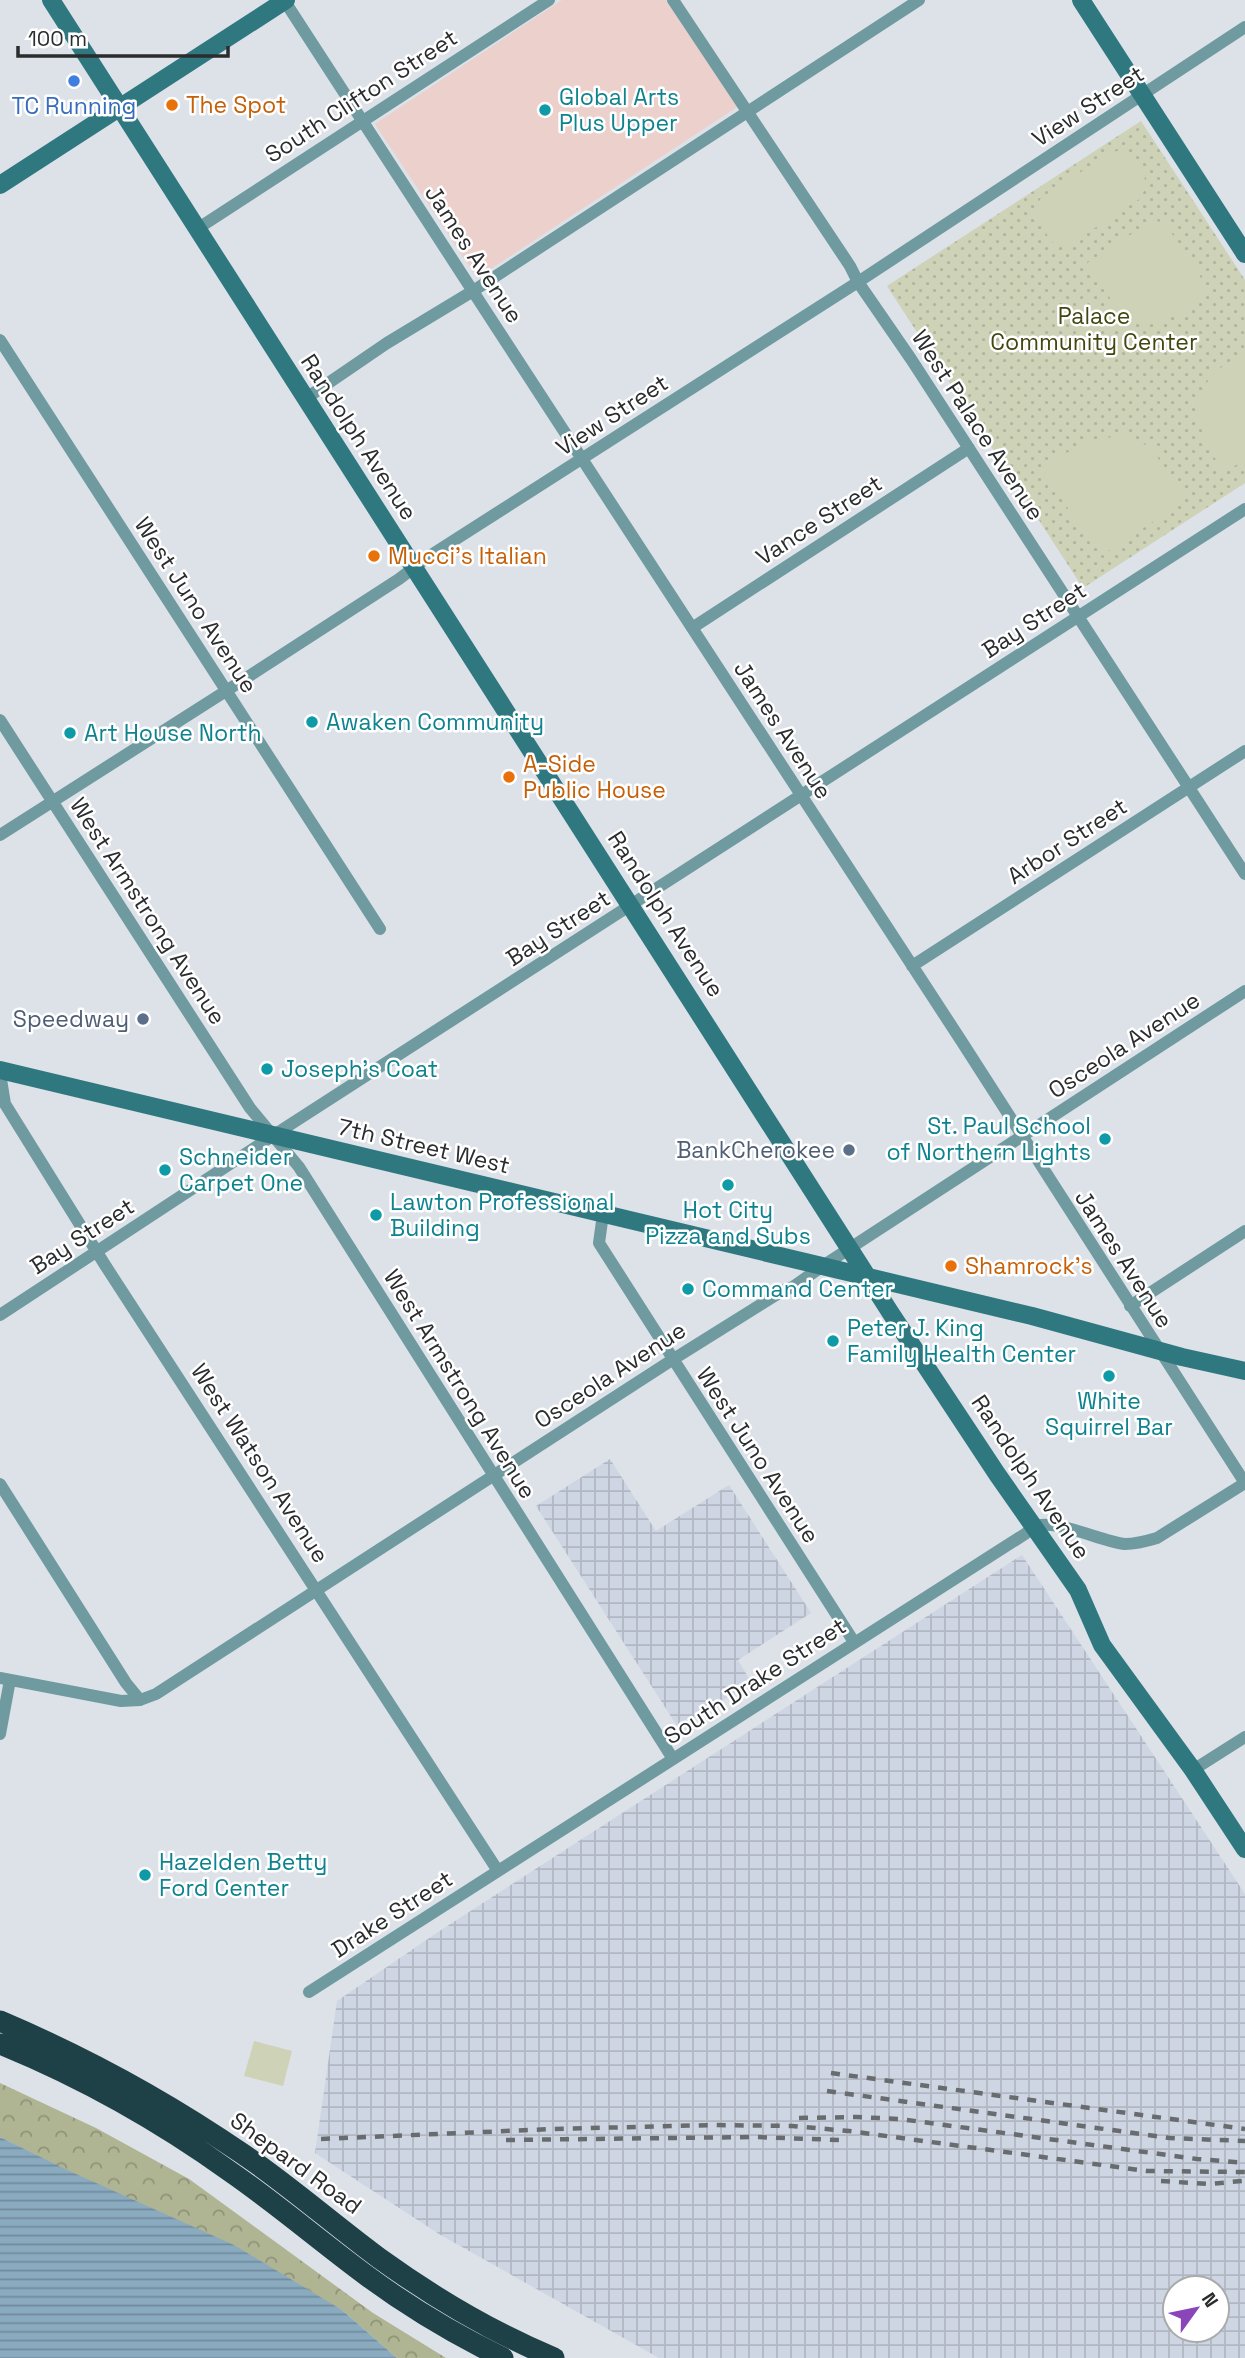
<svg xmlns="http://www.w3.org/2000/svg" width="1245" height="2358" viewBox="0 0 1245 2358" font-family="'Space Grotesk',sans-serif">
  <style>
    .industrial { fill: url(#industrial-grid); fill-rule: evenodd }
    .education { fill: #ebd0cc }
    .forest { fill: url(#forest-crowns) }
    .park { fill: url(#park-dots) }
    .garden { fill: #ced2b7 }
    .water { fill: url(#water-rules) }
    .lines { fill: none; stroke-linecap: round; stroke-linejoin: round }
    .street { stroke: #6f9aa0; stroke-width: 12 }
    .secondary { stroke: #2f7880; stroke-width: 18 }
    .highway { stroke: #1d4146; stroke-width: 21 }
    .rail { stroke: #696c6f; stroke-width: 4.5; stroke-dasharray: 9 9; stroke-linecap: butt }
    .shop-dot { fill: #3f7fe0; stroke: #fff; stroke-width: 2.5 }
    .food-dot { fill: #e8710a; stroke: #fff; stroke-width: 2.5 }
    .culture-dot { fill: #0f9aa8; stroke: #fff; stroke-width: 2.5 }
    .service-dot { fill: #5c6f8a; stroke: #fff; stroke-width: 2.5 }
    .labels { text-anchor: middle; dominant-baseline: central; stroke-width: 5; stroke-linejoin: round; paint-order: stroke }
    .street-label { font-size: 23px; fill: #2a2c2e; stroke: #fff }
    .culture-label { font-size: 23px; fill: #0d838f; stroke: #fff; text-anchor: start }
    .food-label { font-size: 23px; fill: #c56008; stroke: #fff; text-anchor: start }
    .shop-label { font-size: 23px; fill: #366cbe; stroke: #fff }
    .park-label { font-size: 23px; fill: #41470f; stroke: #fff }
    .service-label { font-size: 23px; fill: #4e5e75; stroke: #fff; text-anchor: end }
  </style>
  <defs>
    <pattern id="industrial-grid" width="8" height="8" patternUnits="userSpaceOnUse" patternTransform="scale(1.75)"><rect width="8" height="8" fill="#ced6e3"/><path d="M0 4h8M4 0v8" fill="none" stroke="#b1b8c3"/></pattern>
    <pattern id="forest-crowns" width="20" height="18" patternUnits="userSpaceOnUse" patternTransform="scale(1.75)"><rect width="20" height="18" fill="#afb493"/><path d="M2 6a3 3 0 1 1 6 0M12 15a3 3 0 1 1 6 0" fill="none" stroke="#8f9378"/></pattern>
    <pattern id="park-dots" width="8" height="8" patternUnits="userSpaceOnUse" patternTransform="scale(1.75)"><rect width="8" height="8" fill="#ced2b7"/><path d="M2 2h.1M6 6h.1" fill="none" stroke="#b1b49e" stroke-width="1.8" stroke-linecap="round"/></pattern>
    <pattern id="water-rules" width="6" height="5" patternUnits="userSpaceOnUse" patternTransform="scale(1.75)"><rect width="6" height="5" fill="#8aabbf"/><path d="M0 2.5h6" fill="none" stroke="#718b9c"/></pattern>
  </defs>
  <rect width="100%" height="100%" fill="#dde1e8"/>
  <!-- industrial -->
  <path class="industrial" d="M610,1459L656,1531L729,1485L811,1613L738,1660L751,1682L679,1729L536,1506Z
    M1022,1555L1245,1894V2358H659L439,2234L315,2153L337,2001L438,1932ZM1175,2288H1217V2330H1175Z"/>
  <!-- education -->
  <path class="education" d="M562,0H666L737,107L477,278L375,124Z"/>
  <!-- forest -->
  <path class="forest" d="M0,2083L96,2128L189,2179L373,2313L446,2358H397L342,2310L0,2137Z"/>
  <!-- park -->
  <path class="park" d="M1141,121L1245,280V483L1083,588L887,286Z"/>
  <!-- garden -->
  <path class="garden" d="M1121,150C1140,159 1152,178 1141,198L1070,244L1060,246L1052,242L1035,217V207L1041,198L1110,153Z
    M1153,220L1165,223L1211,293L1177,315L1146,326L1120,313L1087,263Z
    M1245,353V459L1224,473C1204,440 1184,409 1213,374C1221,366 1235,359 1245,353Z
    M1130,435L1152,449L1185,499L1111,551L1092,546L1042,468C1074,447 1091,438 1130,435Z
    M254,2041L292,2051L283,2086L244,2076Z"/>
  <!-- water -->
  <path class="water" d="M0,2137L65,2169L234,2245L342,2310L397,2358H0Z"/>
  <g class="lines">
    <!-- street -->
    <path class="street" d="M284,0C509,348 736,695 962,1042C1057,1189 1150,1337 1245,1483
      M673,0L850,266L858,282L911,359L1245,874
      M197,229L549,0
      M0,340L380,929
      M305,399L387,343L473,291L919,0
      M692,628L969,448
      M0,720L250,1108L299,1167L673,1759
      M0,835L226,691L399,579L428,557L858,282L1245,27
      M912,966L1245,751
      M0,1073L5,1104L105,1265L498,1871
      M603,1214L599,1243L854,1642
      M1130,1306L1245,1231
      M0,1315L274,1135L1245,509
      M0,1484L126,1683L140,1700
      M0,1678L121,1701L140,1700L156,1694L672,1360L784,1290L793,1287L821,1267L1245,991
      M0,1734L10,1680
      M1193,1770L1245,1737
      M309,1992L1025,1534C1028,1532 1030,1529 1033,1527C1053,1517 1102,1542 1125,1544C1137,1544 1147,1541 1157,1538L1245,1483"/>
    <!-- secondary -->
    <path class="secondary" d="M51,0L890,1312L997,1474L1078,1590L1102,1645L1193,1770L1245,1849
      M1081,0L1245,254
      M0,185L286,0
      M0,1070L1032,1316L1182,1357L1245,1371"/>
    <!-- highway -->
    <path class="highway" d="M0,2021C85,2057 167,2102 243,2154C290,2186 333,2224 379,2258C433,2297 492,2332 554,2358
      M0,2044C81,2077 161,2122 232,2173C278,2205 321,2242 367,2276C409,2307 456,2335 503,2358"/>
    <!-- rail -->
    <path class="rail" d="M831,2073L1245,2129
      M827,2091L1170,2138L1245,2141
      M799,2118L857,2117L900,2119L1197,2159L1245,2163
      M321,2139L553,2129L714,2125L792,2126L849,2131L1147,2171L1245,2172
      M506,2140L755,2137L839,2140
      M1161,2181L1209,2184L1242,2181"/>
  </g>
  <!-- markers -->
  <circle class="shop-dot" cx="74" cy="81" r="7"/>
  <g class="food-dot">
    <circle cx="172" cy="105" r="7"/>
    <circle cx="374" cy="556" r="7"/>
    <circle cx="509" cy="777" r="7"/>
    <circle cx="951" cy="1266" r="7"/>
  </g>
  <g class="culture-dot">
    <circle cx="545" cy="110" r="7"/>
    <circle cx="312" cy="722" r="7"/>
    <circle cx="70" cy="733" r="7"/>
    <circle cx="267" cy="1069" r="7"/>
    <circle cx="1105" cy="1139" r="7"/>
    <circle cx="165" cy="1170" r="7"/>
    <circle cx="728" cy="1185" r="7"/>
    <circle cx="376" cy="1215" r="7"/>
    <circle cx="688" cy="1289" r="7"/>
    <circle cx="833" cy="1341" r="7"/>
    <circle cx="1109" cy="1376" r="7"/>
    <circle cx="145" cy="1875" r="7"/>
  </g>
  <g class="service-dot">
    <circle cx="143" cy="1019" r="7"/>
    <circle cx="849" cy="1150" r="7"/>
  </g>
  <g class="labels">
    <!-- street labels -->
    <g class="street-label">
      <text transform="translate(361 96) rotate(-33)">South Clifton Street</text>
      <text transform="translate(1088 106) rotate(-33)">View Street</text>
      <text transform="translate(474 254) rotate(57)">James Avenue</text>
      <text transform="translate(612 415) rotate(-33)">View Street</text>
      <text transform="translate(978 425) rotate(57)">West Palace Avenue</text>
      <text transform="translate(359 437) rotate(57)">Randolph Avenue</text>
      <text transform="translate(819 520) rotate(-33)">Vance Street</text>
      <text transform="translate(196 605) rotate(57)">West Juno Avenue</text>
      <text transform="translate(1034 620) rotate(-33)">Bay Street</text>
      <text transform="translate(783 730) rotate(57)">James Avenue</text>
      <text transform="translate(1067 841) rotate(-33)">Arbor Street</text>
      <text transform="translate(148 911) rotate(57)">West Armstrong Avenue</text>
      <text transform="translate(666 914) rotate(57)">Randolph Avenue</text>
      <text transform="translate(558 928) rotate(-33)">Bay Street</text>
      <text transform="translate(1124 1045) rotate(-33)">Osceola Avenue</text>
      <text transform="translate(424 1146) rotate(13)">7th Street West</text>
      <text transform="translate(82 1236) rotate(-33)">Bay Street</text>
      <text transform="translate(1124 1259) rotate(57)">James Avenue</text>
      <text transform="translate(610 1375) rotate(-33)">Osceola Avenue</text>
      <text transform="translate(460 1384) rotate(58)">West Armstrong Avenue</text>
      <text transform="translate(758 1455) rotate(57)">West Juno Avenue</text>
      <text transform="translate(260 1463) rotate(57)">West Watson Avenue</text>
      <text transform="translate(1031 1477) rotate(56)">Randolph Avenue</text>
      <text transform="translate(755 1681) rotate(-33)">South Drake Street</text>
      <text transform="translate(392 1914) rotate(-33)">Drake Street</text>
      <text transform="translate(296 2163) rotate(36)">Shepard Road</text>
    </g>
    <!-- culture labels -->
    <g class="culture-label">
      <text x="559" y="97">Global Arts<tspan x="559" dy="26">Plus Upper</tspan></text>
      <text x="326" y="722">Awaken Community</text>
      <text x="84" y="733">Art House North</text>
      <text x="281" y="1069">Joseph's Coat</text>
      <text x="1091" y="1126" text-anchor="end">St. Paul School<tspan x="1091" dy="26">of Northern Lights</tspan></text>
      <text x="179" y="1157">Schneider<tspan x="179" dy="26">Carpet One</tspan></text>
      <text x="390" y="1202">Lawton Professional<tspan x="390" dy="26">Building</tspan></text>
      <text x="728" y="1210" text-anchor="middle">Hot City<tspan x="728" dy="26">Pizza and Subs</tspan></text>
      <text x="702" y="1289">Command Center</text>
      <text x="847" y="1328">Peter J. King<tspan x="847" dy="26">Family Health Center</tspan></text>
      <text x="1109" y="1401" text-anchor="middle">White<tspan x="1109" dy="26">Squirrel Bar</tspan></text>
      <text x="159" y="1862">Hazelden Betty<tspan x="159" dy="26">Ford Center</tspan></text>
    </g>
    <!-- food labels -->
    <g class="food-label">
      <text x="186" y="105">The Spot</text>
      <text x="388" y="556">Mucci's Italian</text>
      <text x="523" y="764">A-Side<tspan x="523" dy="26">Public House</tspan></text>
      <text x="965" y="1266">Shamrock's</text>
    </g>
    <!-- shop labels -->
    <g class="shop-label">
      <text x="74" y="106">TC Running</text>
    </g>
    <!-- park labels -->
    <g class="park-label">
      <text x="1094" y="316">Palace<tspan x="1094" dy="26">Community Center</tspan></text>
    </g>
    <!-- service labels -->
    <g class="service-label">
      <text x="129" y="1019">Speedway</text>
      <text x="835" y="1150">BankCherokee</text>
    </g>
  </g>
  <!-- north arrow -->
  <g transform="translate(1196 2309) rotate(57)"><circle r="33" fill="#ffffff" stroke="#aaabab" stroke-width="2"/>
  <path d="M0-5L12 26L0 18L-12 26Z" fill="#8a45b8"/>
  <text y="-10" font-size="19" font-weight="bold" text-anchor="middle" fill="#2a2c2e">N</text>
  </g>
  <!-- scale -->
  <path d="M18 46v10h210v-10" fill="none" stroke="#2a2c2e" stroke-width="3.5"/>
  <text x="28" y="46" font-size="21" fill="#2a2c2e" stroke="#ffffff" stroke-width="5" paint-order="stroke">100 m</text>
</svg>
